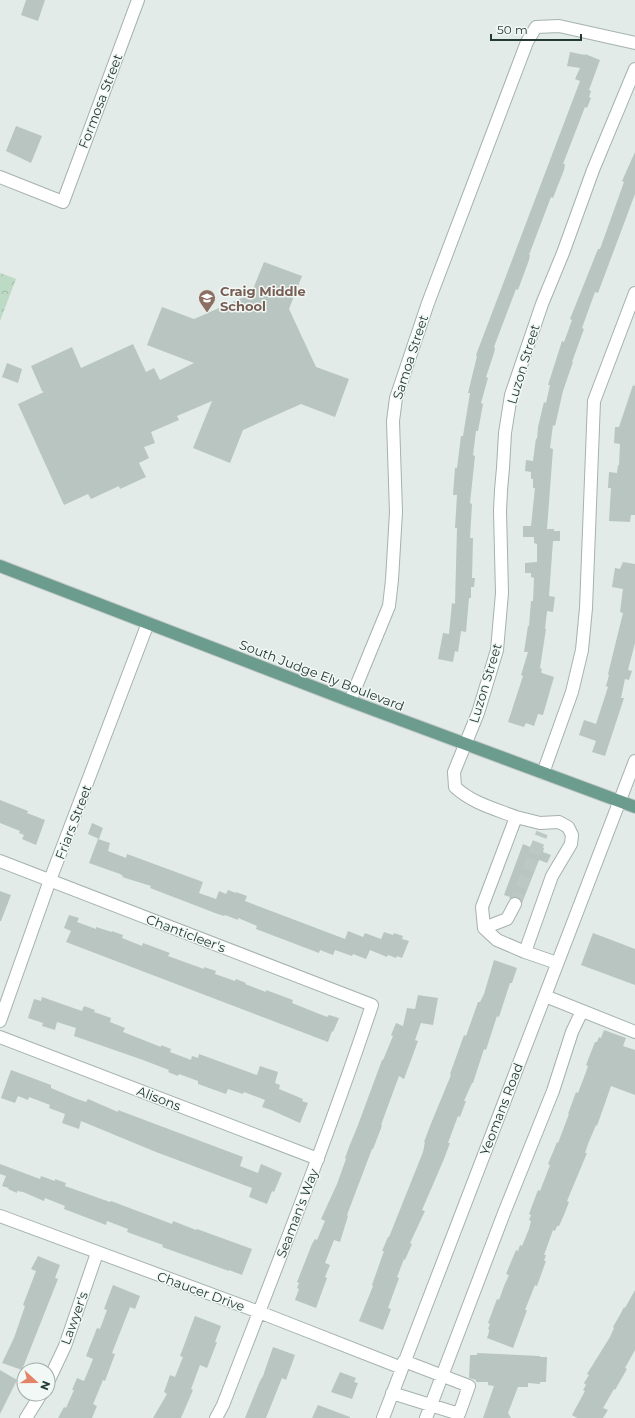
<svg xmlns="http://www.w3.org/2000/svg" width="635" height="1418" viewBox="0 0 635 1418" font-family="Montserrat,sans-serif">
  <style>
    .forest { fill: url(#forest-crowns) }
    .building { fill: #b8c5c0 }
    .lines { fill: none; stroke-linecap: round; stroke-linejoin: round }
    .minor-tunnel { stroke: #bcc8c3; stroke-width: 12; stroke-dasharray: 12 6; stroke-linecap: butt }
    .minor-casing { stroke: #a5b2ae; stroke-width: 14 }
    .major-casing { stroke: #c2c8c6; stroke-width: 14 }
    .minor { stroke: #fff; stroke-width: 12 }
    .major { stroke: #6b9c8e; stroke-width: 12 }
    .labels { text-anchor: middle; dominant-baseline: central; stroke-width: 3; stroke-linejoin: round; paint-order: stroke }
    .street-label { font-size: 13px; fill: #243a34; stroke: #f2f8f5 }
    .education-label { font-size: 13px; font-weight: bold; fill: #785e54; stroke: #f2f8f5; text-anchor: start }
  </style>
  <defs>
    <pattern id="forest-crowns" width="20" height="18" patternUnits="userSpaceOnUse"><rect width="20" height="18" fill="#bddac4"/><path d="M2 6a3 3 0 1 1 6 0M12 15a3 3 0 1 1 6 0" fill="none" stroke="#a2bca9"/></pattern>
  </defs>
  <rect width="100%" height="100%" fill="#e2ebe7"/>
  <!-- forest -->
  <path class="forest" d="M0,273L16,279L0,321Z"/>
  <!-- building -->
  <path class="building" d="M26,0H45L38,21L21,15Z
    M570,52L585,55V54L600,60L589,90L591,91L589,97L591,98L587,108L585,107L563,164H565L564,170L553,198L551,197L529,255H530L529,260L518,290L516,289L494,347L495,348L494,353L486,377L488,378L481,403L483,404L478,431H476L473,455L475,456L470,503L472,504L470,538H473L472,578H475L474,587H471V598H469L466,632L461,631L458,652L455,651L453,662L438,659L443,633L449,634L452,603L455,604L457,528H455L457,495H453L455,468H457L461,436H463L470,393H468L477,356L476,355L580,81L575,79L580,68L567,66Z
    M16,126L42,136L31,163L6,151Z
    M635,152V194L598,293L595,292L582,328L584,329L572,362H573L563,391L555,426L553,425L550,448L553,449L547,529H554V531H560V541H553L549,596L555,597L553,612L547,611L545,629H546L540,668L542,669L541,672L542,673L554,677L543,715L538,714L534,726L526,723L524,727L508,722L523,676L521,675L528,652H524L528,626H529L531,601H533L534,578L531,577V573H525V563L537,562V544L534,543V537H523V526H531L535,488H533V479H531V472L525,471L526,460L533,461L536,438L537,439L538,427L544,402L546,403L550,385H548L562,341L564,342L572,320L570,319L598,249H600L624,182L622,181Z
    M264,262L302,276L289,309L316,367L349,379L335,417L301,404L243,430L230,463L193,448L212,401L177,416L179,420L151,432L155,443L144,447L149,458L139,463L146,477L120,489L119,486L91,499L88,494L64,505L18,404L44,392L42,391L31,366L72,347L81,368L133,344L146,372L154,368L160,380L194,363L147,345L162,307L194,319L251,294Z
    M7,363L22,369L18,383L2,377Z
    M633,385L635,386V515H631L630,522L609,521L611,488H608L609,472L617,473L618,465H619L620,444L614,443L615,427H619Z
    M623,562L635,564V643L628,670L632,671L629,680L625,679L621,698H624L605,756L592,752L596,741L579,735L584,720L596,724L608,687L606,686L609,675L608,674L623,613L620,612L623,589L612,587L615,568L620,569Z
    M0,800L28,811L27,813L45,820L36,845L22,839L24,835L19,833L20,831L0,823Z
    M92,823L103,828L99,839L88,834Z
    M98,839L110,843L108,851L126,858L127,854L203,882L199,893L216,899L219,891L226,894L228,890L236,893V892L247,896L245,901L345,939L348,931L363,937L365,933L381,939L384,932L393,935L394,933L403,936L402,939L409,941L402,958L397,956L396,958L388,955L387,957L370,950L366,959L353,954L352,956L335,950L333,955L320,950L319,953L256,929L257,926L238,918V920L225,915L224,916L215,913L150,888L151,886L122,877L123,876L120,874L89,863Z
    M532,843L544,848L543,852L551,855L547,863L539,860L522,903L521,900L518,897H514L509,899L510,897L504,895L523,844L530,847Z
    M0,891L11,895L1,921H0Z
    M69,915L79,918L77,922L96,929V927L112,932V931L123,935L122,938L142,946L143,943L170,953L168,956L204,969V967L216,971L215,974L235,981L236,979L246,983L245,984L266,992V990L293,1000L292,1003L327,1017L329,1015L339,1018L333,1032L332,1031L328,1042L66,942L71,931L64,928Z
    M593,933L635,949V985L581,965Z
    M494,960L517,968L512,983H510L499,1017L497,1016L486,1050L484,1049L473,1083H472L464,1101H466L460,1117L458,1116L448,1143H450L444,1159L422,1210L425,1211L410,1243L412,1244L405,1260L404,1259L397,1277L399,1278L388,1308L391,1309L383,1330L359,1321L373,1286L372,1285L384,1251H382L388,1237H389L423,1152L425,1142H424L430,1126L451,1075L450,1074L464,1035L466,1036L478,1002H480L484,994Z
    M418,995L438,998L433,1025L421,1023L415,1040L418,1041L404,1079L399,1076L381,1125H382L380,1131L373,1149H372L347,1215L348,1216L340,1242L334,1240L325,1263L330,1265L325,1277L327,1278L316,1308L295,1300L299,1289L297,1288L299,1283L297,1282L312,1244L315,1239L317,1240L325,1221L321,1219L337,1184L346,1159L345,1158L349,1147L358,1125L382,1060H383L393,1036L391,1035L396,1023L403,1026L407,1008L415,1009Z
    M42,997L82,1011L84,1006L95,1010L94,1012L111,1018L110,1022L125,1028L123,1032L161,1047V1045L171,1049L170,1052L191,1060L192,1056L198,1058L199,1054L257,1075L260,1066L278,1072L275,1083L280,1085L279,1089L303,1099L302,1101L308,1103L300,1123L271,1110L262,1107L265,1100L244,1092L243,1094L228,1089L226,1094L198,1084V1081L179,1074L178,1076L168,1072L169,1070L143,1060L74,1036L76,1028L57,1022L55,1030L42,1026L43,1023L28,1018L34,999L41,1001Z
    M604,1030L626,1038L623,1046L635,1050V1095L611,1086L597,1126L596,1125L588,1144L585,1153H587L567,1201L569,1202L564,1215L559,1226H557L555,1231L553,1230L544,1255H546L544,1261H546L537,1286L535,1285L525,1310H527L513,1348L487,1338L489,1332V1329H488L490,1324L488,1323L497,1299L499,1300L504,1286L509,1275L506,1274L516,1250L518,1251L520,1245L522,1246L529,1229L531,1221L529,1220L531,1215L529,1214L538,1190L540,1191L550,1165L548,1164L553,1152L557,1142L558,1143L569,1114H568L576,1092L578,1093L586,1072L588,1066L586,1065L595,1042H597L599,1037L601,1038Z
    M11,1070L51,1085V1088L77,1099L86,1102L88,1099L118,1112V1110L243,1157L240,1166L258,1173L261,1164L282,1173L274,1192L272,1191L267,1204L249,1197L252,1188L156,1152L81,1121L79,1129L62,1123L65,1114L49,1108L50,1105L29,1097L28,1100L18,1096L15,1103L1,1098Z
    M0,1164L40,1179L41,1176L55,1181V1179L66,1183L65,1186L110,1202L111,1201L172,1224L173,1221L196,1230L197,1229L252,1249L242,1275L229,1270V1271L162,1247L163,1245L127,1232L128,1229L107,1221L106,1225L64,1209L65,1206L45,1198L44,1201L23,1192L17,1191V1193L8,1189L9,1188L2,1186L6,1176L0,1174Z
    M38,1256L60,1265L55,1278L58,1279L22,1370L2,1363L14,1338L25,1306L23,1305L36,1271L31,1269Z
    M113,1285L140,1296L135,1309L130,1307L112,1353L115,1354L105,1381L103,1380L94,1402L93,1404L97,1406L92,1418H58L64,1407L66,1408L74,1390H72L77,1378L84,1381L93,1359L86,1356L97,1328L100,1329L107,1310L104,1309Z
    M635,1290V1350L625,1368L627,1369L615,1390L614,1389L603,1408L608,1410L603,1418H577L572,1415L585,1391L583,1390L586,1385L584,1383L589,1375L587,1374L610,1337L614,1328L613,1327L621,1313L624,1307L625,1308Z
    M195,1316L221,1326L215,1342H217L207,1368L200,1365L191,1389L193,1390L181,1418H153L167,1394L164,1392L170,1375L175,1377L183,1357L180,1356Z
    M273,1347L295,1355L286,1380L282,1378L266,1418H245L260,1381L263,1376Z
    M477,1353L540,1356V1357H547L546,1382H540V1384L528,1383V1387H518L508,1413L511,1418H483L494,1386L488,1385V1382H476V1380L469,1378L470,1355H477Z
    M0,1370L17,1380L0,1414Z
    M340,1372L356,1378L354,1382L358,1383L352,1399L331,1392Z
    M318,1405L350,1417V1418H312Z"/>
  <g class="lines">
    <!-- minor-tunnel -->
    <path class="minor-tunnel" d="M515,904L542,833"/>
    <!-- minor casing -->
    <g class="minor-casing">
      <path id="minor" d="M0,177L63,202L138,0
        M350,701L389,606L392,580L396,512L393,421L396,398L428,303L527,42L536,27L559,26L635,43
        M543,773L572,692L582,650L586,608L594,401L635,293
        M516,817L540,823L559,822L568,827L572,835L571,844L552,876L525,952
        M0,861L372,1005C327,1140 274,1273 223,1405L216,1418
        M484,928L507,919L515,904
        M557,963L525,952L497,940L484,928L482,907L516,817C495,809 472,803 455,787L454,772L478,713L497,650L502,593L500,511L501,490L503,468L505,433L511,395L542,304L563,253L593,170L635,69
        M545,996L635,1032
        M0,1021L50,880L148,623
        M0,1037L318,1159
        M0,1216L259,1312L402,1368
        M48,1382L65,1346L97,1253
        M392,1393L459,1414L469,1386L404,1361
        M26,1418L41,1394
        M383,1418L635,761
        M426,1418L504,1213L553,1091L572,1032L582,1011"/>
    </g>
    <!-- major casing -->
    <g class="major-casing">
      <path id="major" d="M0,566L350,701L635,807"/>
    </g>
    <!-- minor -->
    <use href="#minor" class="minor"/>
    <!-- major -->
    <use href="#major" class="major"/>
  </g>
  <!-- icons -->
  <defs>
    <g id="school-pin" transform="scale(0.9)"><path d="M0 17L-7.5 6A9.5 9.5 0 1 1 7.5 6Z" fill="#8d6e63" stroke="#f2f8f5"/><path d="M0-5L7-2L0 1L-7-2ZM-4 1L0 2.5L4 1V4Q0 6-4 4Z" fill="#fff"/></g>
  </defs>
  <g fill-rule="evenodd">
    <use href="#school-pin" x="207" y="298"/>
  </g>
  <g class="labels">
    <!-- street labels -->
    <g class="street-label">
      <text transform="translate(100 101) rotate(-69)">Formosa Street</text>
      <text transform="translate(410 357) rotate(-72)">Samoa Street</text>
      <text transform="translate(523 364) rotate(-73)">Luzon Street</text>
      <text transform="translate(322 675) rotate(21)">South Judge Ely Boulevard</text>
      <text transform="translate(485 683) rotate(-73)">Luzon Street</text>
      <text transform="translate(73 822) rotate(-69)">Friars Street</text>
      <text transform="translate(186 933) rotate(21)">Chanticleer's</text>
      <text transform="translate(159 1098) rotate(21)">Alisons</text>
      <text transform="translate(501 1109) rotate(-69)">Yeomans Road</text>
      <text transform="translate(297 1213) rotate(-69)">Seaman's Way</text>
      <text transform="translate(201 1291) rotate(20)">Chaucer Drive</text>
      <text transform="translate(74 1318) rotate(-70)">Lawyer's</text>
    </g>
    <!-- education labels -->
    <g class="education-label">
      <text x="220" y="291">Craig Middle<tspan x="220" dy="15">School</tspan></text>
    </g>
  </g>
  <!-- north arrow -->
  <g transform="translate(36 1382) rotate(111)"><circle r="19" fill="#f2f8f5" stroke="#a0aca8"/>
  <path d="M0-3L7 15L0 10L-7 15Z" fill="#e38468"/>
  <text y="-6" font-size="11" font-weight="bold" text-anchor="middle" fill="#243a34">N</text>
  </g>
  <!-- scale -->
  <path d="M491 34v6h90v-6" fill="none" stroke="#243a34" stroke-width="2"/>
  <text x="497" y="34" font-size="12" fill="#243a34" stroke="#f2f8f5" stroke-width="3" paint-order="stroke">50 m</text>
</svg>
